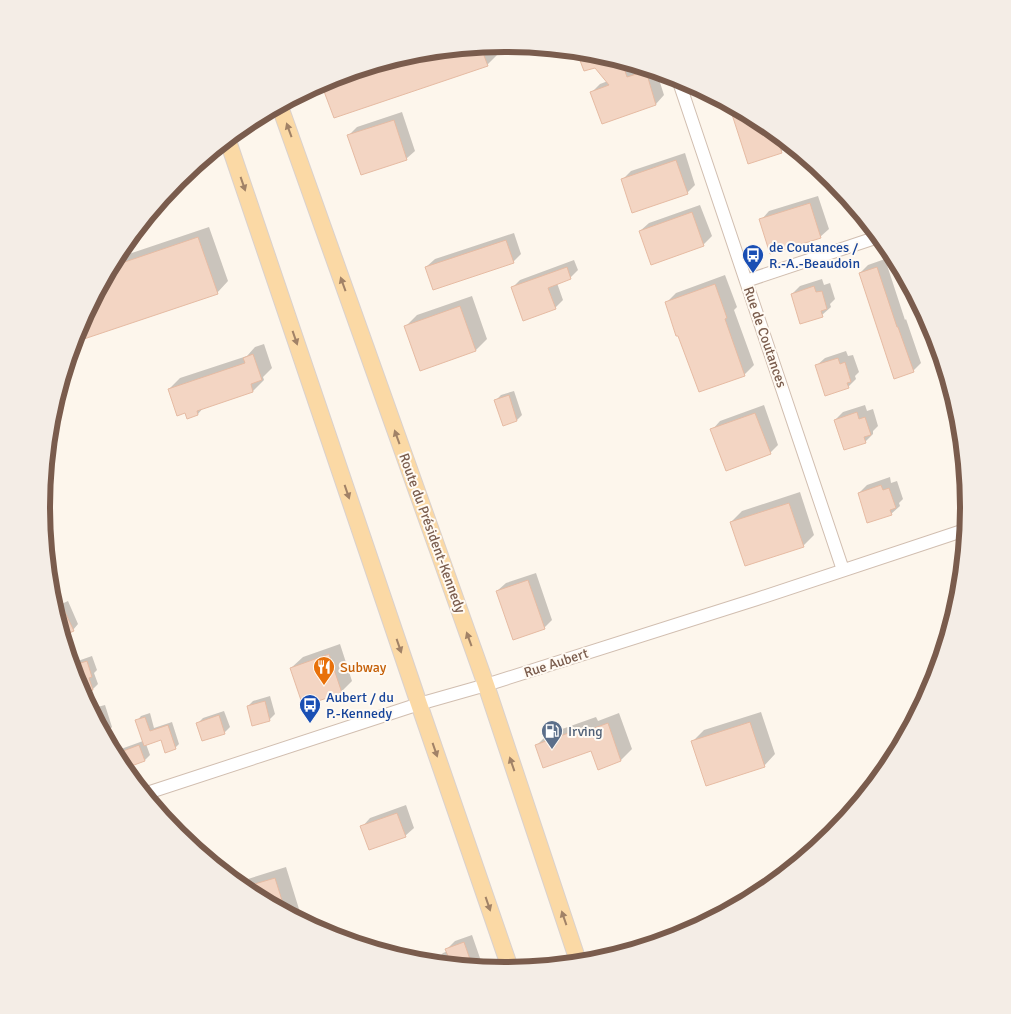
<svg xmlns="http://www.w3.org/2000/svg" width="1011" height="1014" viewBox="0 0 1011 1014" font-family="Signika,sans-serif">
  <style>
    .shadow { fill: #0003 }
    .building { fill: #f3d5c3; stroke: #e6bba3 }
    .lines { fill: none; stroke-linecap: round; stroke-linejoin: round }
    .minor-casing { stroke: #d1beb0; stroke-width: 14 }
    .major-casing { stroke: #dad1cd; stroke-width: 18 }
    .minor { stroke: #fff; stroke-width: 12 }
    .major { stroke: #fbd9a5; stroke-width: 16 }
    .oneway { fill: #a18267 }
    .labels { text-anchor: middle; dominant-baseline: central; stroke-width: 4; stroke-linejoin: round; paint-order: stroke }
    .transit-label { font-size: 14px; fill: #164399; stroke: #fffaf3; text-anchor: start }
    .street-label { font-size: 14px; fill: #7a5c4d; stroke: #fffaf3 }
    .food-label { font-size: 14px; fill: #c56008; stroke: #fffaf3; text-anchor: start }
    .service-label { font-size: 14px; fill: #4e5e75; stroke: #fffaf3; text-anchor: start }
    .rim { fill: none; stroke: #7a5c4d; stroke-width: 6 }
  </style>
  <rect width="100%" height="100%" fill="#fdf6ec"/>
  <!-- shadow -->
  <path class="shadow" d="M495,44L498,54L487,65L324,86L333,76L415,52Z
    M577,50L596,52L633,63L635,69L644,66L656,70L664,95L656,104L592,92L600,84L608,81L595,66L585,70Z
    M402,112L415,151L406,159L349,135L357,127Z
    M764,121L790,143L781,152Z
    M685,153L695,185L687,193L622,180L631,171Z
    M192,167L181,178L177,179Z
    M818,196L829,229L820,237L761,220L769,211Z
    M700,205L712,236L703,245L640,231L649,223Z
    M209,227L228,281L217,293L73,342L77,329L114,259Z
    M514,233L521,254L513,262L426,267L435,259Z
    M885,259L905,320L906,319L921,363L913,371L860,273L868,265Z
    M574,260L578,270L570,278L557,283L563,300L555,308L512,288L520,280Z
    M725,275L737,307L734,310L754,365L744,375L666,303L676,293Z
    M822,279L824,285L830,283L835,299L830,304L831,307L822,315L801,322L792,294L800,286Z
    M472,296L487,339L476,350L406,326L417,315Z
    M264,344L272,368L263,377L264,380L253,391L204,407L198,414L186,412L169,389L180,378L247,356L255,347Z
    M846,351L848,356L853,355L859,372L855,376L856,379L848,387L816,366L825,358Z
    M514,391L522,415L517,420L496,400L501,395Z
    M764,405L778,445L770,453L712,430L720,421Z
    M865,405L867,411L873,409L878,426L873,431V434L865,442L835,420L843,412Z
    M890,477L891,483L897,481L903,499L899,503L900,506L891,514L859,493L867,485Z
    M800,492L814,535L803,546L731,522L742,511Z
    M536,573L552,620L544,628L497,591L506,583Z
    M68,601L78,624L73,630L61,635L53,608Z
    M340,644L352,681L341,692L291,668L303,657Z
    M92,656L97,670L94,673L98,684L93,689L81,693L76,684L71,666L75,662Z
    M270,696L275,714L269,720L248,706L253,701Z
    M105,705L112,727L107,732L103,733L90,709Z
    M224,711L230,727L224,733L198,723L203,718Z
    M761,712L775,754L764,766L692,742L704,730Z
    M150,713L154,728L172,722L179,744L175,748L162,738L146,744L150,755L145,760L122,768L116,754L121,749L143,741L137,721L141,716Z
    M619,713L632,749L621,760L598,768L592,749L537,745L548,734L596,717L598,721Z
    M406,805L414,828L405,836L362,827L370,818Z
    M168,813L172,824L170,827L161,815Z
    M286,867L303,922L247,893L235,883Z
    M472,935L481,961L474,968L436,964L435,961L443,953L448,951L447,949L455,941Z"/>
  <!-- building -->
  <path class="building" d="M480,45L488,66L334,118L322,86L415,52Z
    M576,50L596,52L621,59L627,77L646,71L656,105L602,124L590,92L609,85L595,68L584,71Z
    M728,102L764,121L774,130L782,153L748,164Z
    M394,120L407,160L361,175L347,135Z
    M676,160L688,194L632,213L621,179Z
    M810,203L821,238L770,254L759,219Z
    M692,212L704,246L651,265L639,231Z
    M198,237L218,294L72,343L77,329L110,267Z
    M506,240L514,263L433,290L425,267Z
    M567,267L571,279L548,288L556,309L523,321L511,287Z
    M877,267L897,327H898L914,372L894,379L859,273Z
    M715,284L727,318L725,319L745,376L699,392L678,336H676L665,302Z
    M814,286L816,292L822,291L827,309L821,311L823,317L800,324L791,294Z
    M460,306L476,351L420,371L404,326Z
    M253,354L262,380L251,384L253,392L197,411L198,415L187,419L185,413L177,416L168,389L245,363L243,358Z
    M838,358L840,364L845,362L851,382L847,383L849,388L825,396L815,365Z
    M509,395L517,421L503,426L494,400Z
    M857,412L859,419L865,417L871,435L864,437L866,443L844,450L834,420Z
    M755,413L771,454L726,471L710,429Z
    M881,485L883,490L889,488L896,508L890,510L892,515L867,523L858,493Z
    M789,503L804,547L745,566L730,522Z
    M528,580L545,629L513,640L496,591Z
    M62,606L74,631L62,636L54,609Z
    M329,654L342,693L303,706L290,668Z
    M87,661L92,677L89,678L93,690L81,694L76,684L71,666Z
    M265,701L270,721L252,726L247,706Z
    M219,715L225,734L202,741L196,723Z
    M145,717L150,731L168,725L176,749L165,753L161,740L144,746L135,720Z
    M750,722L765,767L706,786L691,741Z
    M608,723L621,761L598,770L591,751L543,768L535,745L585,727L586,731Z
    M139,745L145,761L123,769L119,765L115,754Z
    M397,813L406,837L369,850L360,826Z
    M275,878L286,913L247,893L241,888Z
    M464,942L473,968L426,963L448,956L445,949Z"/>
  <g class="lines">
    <!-- minor casing -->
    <g class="minor-casing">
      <path id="minor" d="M677,76L843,570
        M746,281L881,236
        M933,327L961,421
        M144,794L419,704L486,685L757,599L968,529"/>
    </g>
    <!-- major casing -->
    <g class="major-casing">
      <path id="major" d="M279,104L486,685L579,964
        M227,138L419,704L511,971"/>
    </g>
    <!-- minor -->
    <use href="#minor" class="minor"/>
    <!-- major -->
    <use href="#major" class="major"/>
  </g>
  <!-- one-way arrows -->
  <defs><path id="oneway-solid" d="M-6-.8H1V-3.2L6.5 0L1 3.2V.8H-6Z" transform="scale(1.25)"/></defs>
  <g class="oneway">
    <use href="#oneway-solid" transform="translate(289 130) rotate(-110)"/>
    <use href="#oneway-solid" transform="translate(243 184) rotate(71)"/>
    <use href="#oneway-solid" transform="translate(343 284) rotate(-110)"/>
    <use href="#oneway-solid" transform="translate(295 338) rotate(71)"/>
    <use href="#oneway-solid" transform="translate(397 437) rotate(-110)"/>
    <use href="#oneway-solid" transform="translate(347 492) rotate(71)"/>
    <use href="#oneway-solid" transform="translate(469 639) rotate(-110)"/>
    <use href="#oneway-solid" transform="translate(399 646) rotate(71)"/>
    <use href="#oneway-solid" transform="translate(435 750) rotate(71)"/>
    <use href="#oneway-solid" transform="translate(512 764) rotate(-109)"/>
    <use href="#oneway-solid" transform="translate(488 904) rotate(71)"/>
    <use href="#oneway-solid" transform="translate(564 918) rotate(-109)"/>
  </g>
  <!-- icons -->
  <defs>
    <g id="bus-pin" transform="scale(1.125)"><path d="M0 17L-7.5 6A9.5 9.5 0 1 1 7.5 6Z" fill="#1a4fb4" stroke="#fffaf3"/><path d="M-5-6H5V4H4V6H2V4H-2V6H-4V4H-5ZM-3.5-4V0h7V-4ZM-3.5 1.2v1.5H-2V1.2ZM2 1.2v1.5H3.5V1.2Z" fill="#fff"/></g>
    <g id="restaurant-pin" transform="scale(1.125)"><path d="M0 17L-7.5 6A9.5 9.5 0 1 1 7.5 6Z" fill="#e8710a" stroke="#fffaf3"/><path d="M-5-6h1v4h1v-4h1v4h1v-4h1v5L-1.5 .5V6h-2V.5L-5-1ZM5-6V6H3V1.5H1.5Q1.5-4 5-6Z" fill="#fff"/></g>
    <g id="fuel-pin" transform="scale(1.125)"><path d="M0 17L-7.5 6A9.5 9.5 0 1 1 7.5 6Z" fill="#5c6f8a" stroke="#fffaf3"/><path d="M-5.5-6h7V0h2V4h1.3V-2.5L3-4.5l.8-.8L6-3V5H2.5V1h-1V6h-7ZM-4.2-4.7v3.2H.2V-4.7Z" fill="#fff"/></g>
  </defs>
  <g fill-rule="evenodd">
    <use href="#bus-pin" x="753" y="255"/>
    <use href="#restaurant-pin" x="324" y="667"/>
    <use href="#bus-pin" x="310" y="705"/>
    <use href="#fuel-pin" x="552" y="731"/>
  </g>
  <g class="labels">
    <!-- transit labels -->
    <g class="transit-label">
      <text x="769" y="247">de Coutances /<tspan x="769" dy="16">R.-A.-Beaudoin</tspan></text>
      <text x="326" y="697">Aubert / du<tspan x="326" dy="16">P.-Kennedy</tspan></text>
    </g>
    <!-- street labels -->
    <g class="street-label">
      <text transform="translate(765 337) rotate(71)">Rue de Coutances</text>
      <text transform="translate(432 533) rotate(70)">Route du Président-Kennedy</text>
      <text transform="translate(556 663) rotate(-18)">Rue Aubert</text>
    </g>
    <!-- food labels -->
    <g class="food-label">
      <text x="340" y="667">Subway</text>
    </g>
    <!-- service labels -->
    <g class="service-label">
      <text x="568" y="731">Irving</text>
    </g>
  </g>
  <!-- crop -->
  <path d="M0 0H1011V1014H0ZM50 507a455 455 0 1 1 910 0a455 455 0 1 1-910 0Z" fill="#f4ede6" fill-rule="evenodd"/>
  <path class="rim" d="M50 507a455 455 0 1 1 910 0a455 455 0 1 1-910 0Z"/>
</svg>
